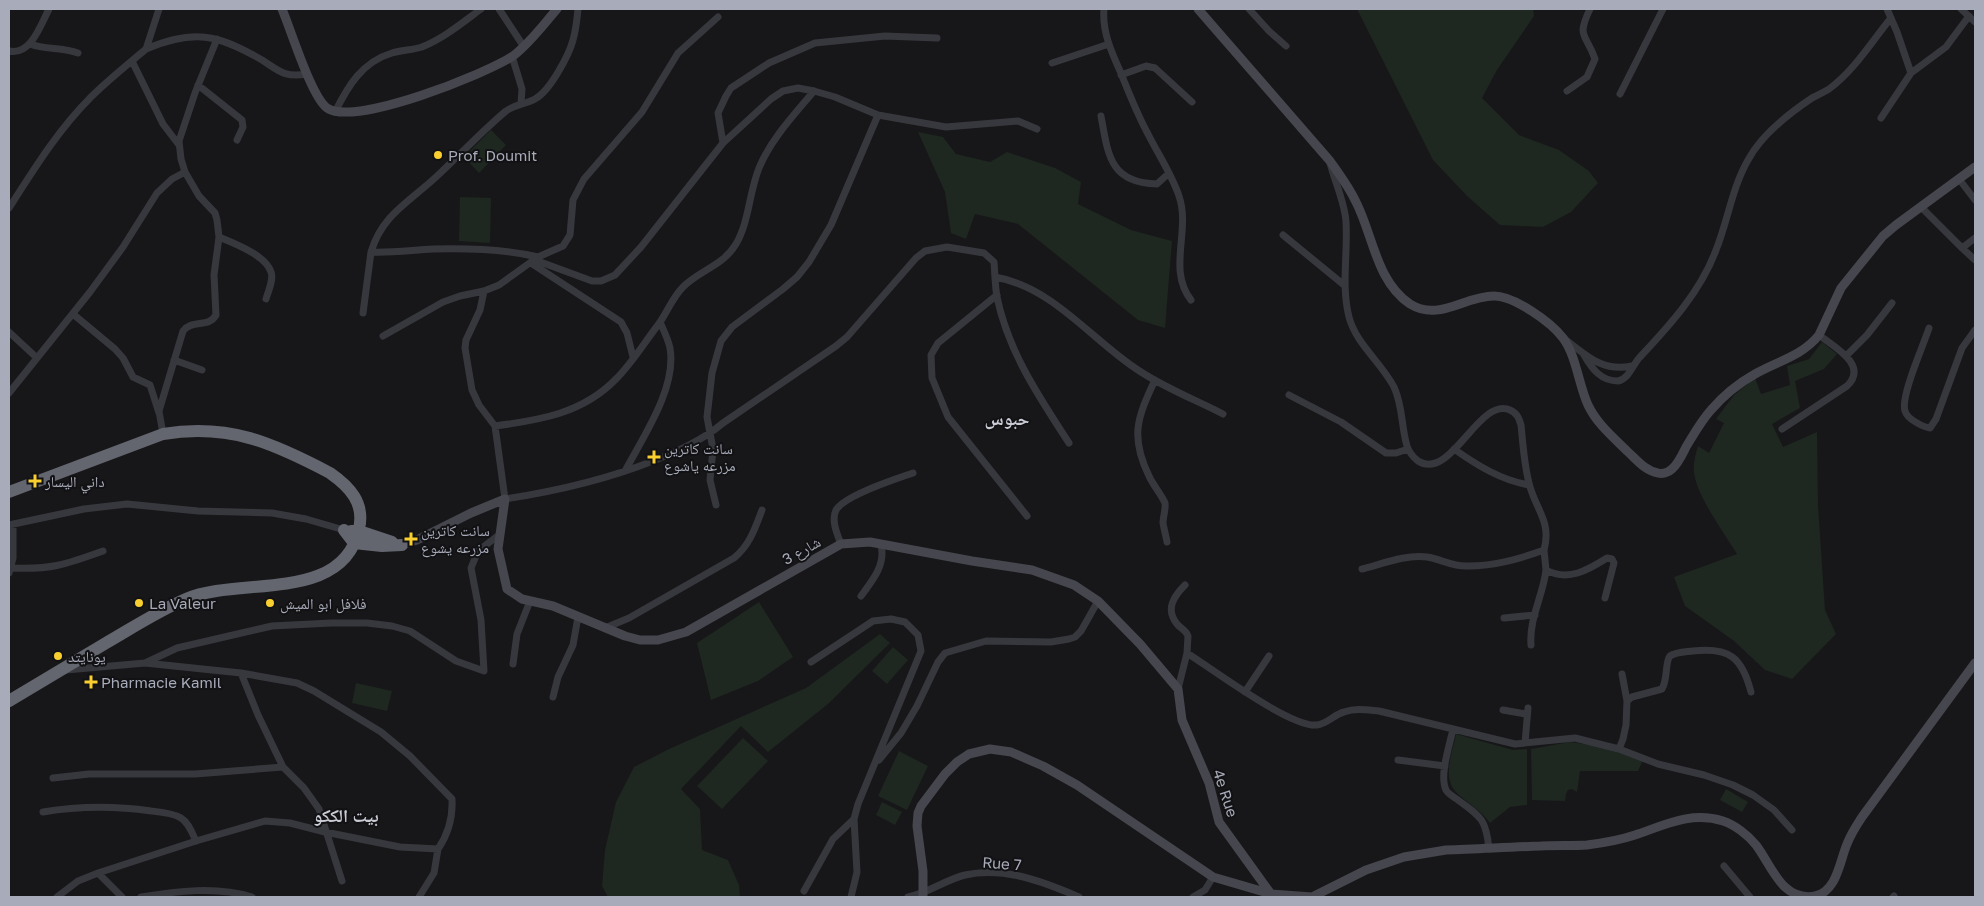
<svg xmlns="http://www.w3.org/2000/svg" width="1984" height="906" viewBox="0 0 1984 906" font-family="'Golos Text','Noto Naskh Arabic',sans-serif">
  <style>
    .green { fill: #1e2720 }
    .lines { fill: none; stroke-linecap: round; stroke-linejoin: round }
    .street { stroke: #37383e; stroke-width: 7 }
    .secondary { stroke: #45464e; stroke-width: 9 }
    .highway { stroke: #63656f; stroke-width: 12 }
    .poi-dot { fill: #f9cf2f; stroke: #121214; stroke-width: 2 }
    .labels { text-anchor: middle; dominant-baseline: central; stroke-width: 4; stroke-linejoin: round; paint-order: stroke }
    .poi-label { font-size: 15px; fill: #a8abb9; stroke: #121214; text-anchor: start }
    .street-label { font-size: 15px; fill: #a8abb9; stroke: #121214 }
    .quarter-label { font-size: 18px; font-weight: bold; fill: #c9cbd5; stroke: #121214 }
  </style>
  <rect width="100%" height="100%" fill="#171719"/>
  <!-- green -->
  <path class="green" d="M1357,9H1533L1534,16L1497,70L1482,98L1519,135L1559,150L1589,171L1598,183L1571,212L1543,227L1500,225L1467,196L1433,160Z
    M491,130L506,145L479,173L464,157Z
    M918,132L943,137L956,154L990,162L1007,152L1055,168L1081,182L1078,204L1131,230L1172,241L1165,328L1138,320L1018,224L975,214L966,239L951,233L945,192Z
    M460,197L491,198L490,243L459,241Z
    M1822,342L1837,354L1824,369L1795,381L1800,408L1772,424L1783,447L1817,432L1818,505L1825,610L1836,634L1792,679L1765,670L1734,641L1685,606L1674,577L1737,554C1724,533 1700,500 1695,478C1692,467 1695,456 1698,446L1709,453L1724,423L1716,419L1734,395L1755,378L1761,394L1790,385L1787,366L1809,359Z
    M759,602L793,657L758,681L711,700L697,643Z
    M880,634L890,643L828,704L768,752L741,726L681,789L700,809L702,850L728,860L739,885L740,897H608L602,886L605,850L616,802L634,767L669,749L806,688Z
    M893,647L908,660L887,684L872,671Z
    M356,683L392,691L387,711L352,703Z
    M1456,734L1513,750L1527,749V805L1510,807L1490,823C1480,809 1466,803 1455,791C1442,776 1453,750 1456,734Z
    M743,738L768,761L722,809L697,786Z
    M1570,742L1613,748L1643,760L1638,771H1580L1577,792L1572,789L1568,790L1566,794L1565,801L1532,800L1531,749Z
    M899,751L928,766L907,810L878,796Z
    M1726,789L1748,802L1742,812L1720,800Z
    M882,802L902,812L895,825L876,815Z"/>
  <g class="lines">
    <!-- street -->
    <path class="street" d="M159,9L146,49C194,29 217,34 262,60C279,71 285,78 307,74
      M499,9L524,47
      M1104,9C1102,31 1111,51 1120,71C1129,93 1137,114 1148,134C1158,154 1172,175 1179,196C1191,231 1167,269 1191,300
      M1249,9L1269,31L1286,46
      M1887,9L1897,32L1911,73L1946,47L1969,16
      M1961,9L1975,22
      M30,44C45,50 62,47 78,53
      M9,51C31,56 41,24 49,9
      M512,56L522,89L521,103
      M132,61L163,124L179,145
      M1052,63L1109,44
      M1121,75L1146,66L1155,68L1192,102
      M198,85L242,120L243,127L237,140
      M1567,91L1587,77L1595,59C1586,33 1576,38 1590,9
      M1620,94L1663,9
      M335,112C348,86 362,62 392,53C402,50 413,50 422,47C444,38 462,23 481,9
      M878,115L946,127L1018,121L1037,129
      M1101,116C1108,155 1110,183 1157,184L1168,174
      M1881,118L1911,73
      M723,143L718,113L726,96L731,88L769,63L815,43L885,36L937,38
      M1330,163C1335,182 1345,203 1346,222C1348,254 1341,285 1349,317C1356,344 1381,362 1394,387C1403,406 1401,426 1407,446C1409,452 1413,457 1418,461C1451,482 1479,396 1510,410C1517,413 1519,418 1521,425C1523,444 1524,464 1529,483C1535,509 1552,521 1544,550C1519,559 1495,566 1468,566C1453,567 1441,559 1427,557C1406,554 1382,564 1362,569
      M1959,179L1975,200
      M1921,207L1962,248
      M9,208C34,169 58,130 91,97C108,80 127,65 146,49
      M1283,235L1344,285
      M219,237C233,243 266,255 271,272C274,279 268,292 266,299
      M1975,238L1962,248L1975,260
      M538,257C504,249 469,248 433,249C412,250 392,253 371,252C382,215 409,202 436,177C460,155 482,131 506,111C516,104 526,104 535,99C550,91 569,55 573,40C576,30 577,19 578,9
      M535,260L592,281H601L615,275L641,247L723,143L771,99L783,91L798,88L814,91L835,97L878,115L831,225L809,262L797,277L783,289L732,327L721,341L712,373L707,417L713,449L710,480L716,505
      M531,263L621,322L627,333L633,357
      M995,277C1052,287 1089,337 1135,368C1162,387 1194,399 1223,414
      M484,291L480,310L466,340L465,348L472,390L479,405L495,426L505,499C557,491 605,480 653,461C678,451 703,440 723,423L836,346L847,337L916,258L925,251L947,247L984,253L994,262C995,274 995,286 997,297C1008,351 1039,397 1069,443
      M997,295L938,343L931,355L932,378L948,417L1027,516
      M363,313L371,252
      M73,314L115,349L123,358L133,377L150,385L159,413
      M1929,328C1924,344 1900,397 1905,411C1907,419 1923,427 1930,428L1936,419L1962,348L1975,330
      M9,332L37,358
      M383,336L443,302L460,296L484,291L499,285L538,257L563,246L570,235L573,200L584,179L642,112L678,53L718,17
      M1566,340C1588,357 1603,372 1632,366
      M1584,355C1592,369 1601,381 1618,381C1629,379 1633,364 1640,357C1670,325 1701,291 1716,250C1728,220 1732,188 1748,160C1762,134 1788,114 1812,98C1818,95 1824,92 1829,89C1854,71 1872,41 1891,18
      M1846,356L1867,335L1892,303
      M174,360L202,370
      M1155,380C1137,418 1130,437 1149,476C1153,485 1161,494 1165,503C1166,509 1163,517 1163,523C1164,529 1166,536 1167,542
      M9,393L90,292L123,247L157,193L172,179L185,172
      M1289,395L1341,422L1386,453H1396L1408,449
      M495,426C541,420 583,413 616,379C632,363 644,343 658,325C667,313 672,298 683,287C700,270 723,266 736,244C749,222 749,193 759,168C771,139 794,115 814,91
      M1782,429L1847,386C1869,365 1834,347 1819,335
      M163,434L159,411L183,331C192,319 209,328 216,315L214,275L219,237L217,220L215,213L199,196L185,172L181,159L179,141L195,93L217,39
      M1454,449C1478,466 1501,480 1529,485
      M625,471C643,437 677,388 670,348C668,339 664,331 660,322
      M9,525L84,509L127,504L198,511L272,513L306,519L344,530
      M841,544C837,534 831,520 836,510C845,495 896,479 913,473
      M1544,550L1546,570C1568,582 1588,570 1607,558L1612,559L1614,563L1605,598
      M11,568C51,570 67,564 103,551
      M9,573L13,558V525
      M1185,585C1174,596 1165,609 1177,624C1181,629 1186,630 1188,636L1187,653
      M861,596C872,581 886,565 881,545
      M1504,618L1535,615
      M605,628L629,618L734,558C750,545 755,528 762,510
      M1531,645C1529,618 1543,596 1546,570
      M811,662L873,621L891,619L905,622L918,635L921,651L858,804L854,819L857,872L851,897
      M145,663L177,648L272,626L331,623H367L392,626L410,631L456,661L484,671L481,620L471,568L478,551L499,535
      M513,664L517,634L530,601
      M66,670L145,663L241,673L297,683L314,691L381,732L410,756L452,799C453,818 449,833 438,849L400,847L325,832L290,823L265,821L196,841L98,873
      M241,673L258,715L283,767
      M1622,674L1627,701
      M1178,689L1187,653C1212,669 1291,728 1317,725C1327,724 1335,714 1344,712C1356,708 1367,710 1379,711L1515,744L1575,738L1619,749L1658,764L1704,775L1733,785L1753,795L1774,810L1792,830
      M1245,692L1269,656
      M553,697L558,677L573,645L578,617
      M1503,710L1526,714
      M1453,729C1450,744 1439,775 1446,790C1448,794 1454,797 1458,800C1481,817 1486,819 1489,849
      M1525,743L1528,708
      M1619,749L1623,739L1626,725L1627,701L1632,697L1662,689C1668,679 1665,661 1670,656C1676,652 1686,652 1693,651C1729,647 1742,657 1751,692
      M879,760L901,733L917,706L938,662L945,653L986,641L1051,642L1069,639L1075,637L1081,631L1098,601
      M1398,760L1445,766
      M53,778L89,774H195L283,767L304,788L319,809L342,881
      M43,812C79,806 115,806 151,811C161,812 173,813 181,818C189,823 192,833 196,841
      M1724,866L1750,897
      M804,891L833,839L854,819
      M57,897L78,881L98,873L122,897
      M141,897C176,891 217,886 252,897
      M419,897L434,873L438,849
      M908,897C928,893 945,880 965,875C1004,866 1044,882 1079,897
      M1193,897L1205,890L1213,877
      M1893,897L1894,896"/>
    <!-- secondary -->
    <path class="secondary" d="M282,9C291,30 311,96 327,108C354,127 486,74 513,56C530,43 543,25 557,9
      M1198,9L1330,161C1339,174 1349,187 1356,202C1373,235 1376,281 1410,304C1439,322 1464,296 1494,296C1514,296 1551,322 1563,338C1576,355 1579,386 1588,405C1597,424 1613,437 1627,451C1636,459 1645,471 1658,473C1662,474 1668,473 1672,469C1678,464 1682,455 1686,447C1694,434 1701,421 1711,410C1723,396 1739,383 1755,374C1778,361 1802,356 1819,335L1841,288L1883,236L1896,225L1975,167
      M505,499L498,549L507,589L522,599L553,606L625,636L640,640H658L686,632L841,544L870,542L972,561L1032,570L1074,585L1098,601L1140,644L1178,689L1182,720L1209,783L1219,822L1271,894
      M402,545L417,540L471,513L505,499
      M923,897V871L917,826L918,813L921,806L945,774L957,762L969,754L990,749L1011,752L1043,766L1077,785L1213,877L1271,894L1312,897L1366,870L1404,857L1446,850C1478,849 1509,847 1541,846C1556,845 1572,846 1587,845C1603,843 1620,840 1635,835C1665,825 1691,811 1723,821C1735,825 1748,835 1756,845C1772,866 1782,902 1815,896C1837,892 1840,860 1847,844C1851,834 1856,826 1862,817L1975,663"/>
    <!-- highway -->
    <path class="highway" d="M9,492L163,434C229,423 273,443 330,473C350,487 365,503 359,529C343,604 239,576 186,599C158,611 132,628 106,643C74,662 41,682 9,701
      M344,530L354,543L382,546L402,545
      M351,531H359L392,542"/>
  </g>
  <!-- markers -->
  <g class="poi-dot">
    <circle cx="438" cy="155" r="5"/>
    <path d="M651.5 449.5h5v5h5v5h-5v5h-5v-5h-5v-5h5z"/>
    <path d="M32.5 473.5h5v5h5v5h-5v5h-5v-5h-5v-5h5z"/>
    <path d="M408.5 531.5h5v5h5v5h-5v5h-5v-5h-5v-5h5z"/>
    <circle cx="139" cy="603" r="5"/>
    <circle cx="270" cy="603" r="5"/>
    <circle cx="58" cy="656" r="5"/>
    <path d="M88.5 674.5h5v5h5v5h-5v5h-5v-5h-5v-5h5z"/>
  </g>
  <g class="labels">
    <!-- poi labels -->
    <g class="poi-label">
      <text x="448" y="155">Prof. Doumit</text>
      <text x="664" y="448">سانت كاترين<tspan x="664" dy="17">مزرعه ياشوع</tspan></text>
      <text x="45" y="481">داني اليسار</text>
      <text x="421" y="530">سانت كاترين<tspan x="421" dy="17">مزرعه يشوع</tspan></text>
      <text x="149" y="603">La Valeur</text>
      <text x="280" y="603">فلافل ابو الميش</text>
      <text x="68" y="656">يونايتد</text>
      <text x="101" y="682">Pharmacie Kamil</text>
    </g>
    <!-- street labels -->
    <g class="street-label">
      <text transform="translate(801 550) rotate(-29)">شارع 3</text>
      <text transform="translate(1226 793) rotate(72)">4e Rue</text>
      <text transform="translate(1002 863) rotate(4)">Rue 7</text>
    </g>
    <!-- quarter labels -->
    <g class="quarter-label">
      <text x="1007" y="418">حبوس</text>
      <text x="346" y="815">بيت الككو</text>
    </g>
  </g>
  <!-- border -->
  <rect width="1984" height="906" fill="none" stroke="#a8abb9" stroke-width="20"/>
</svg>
